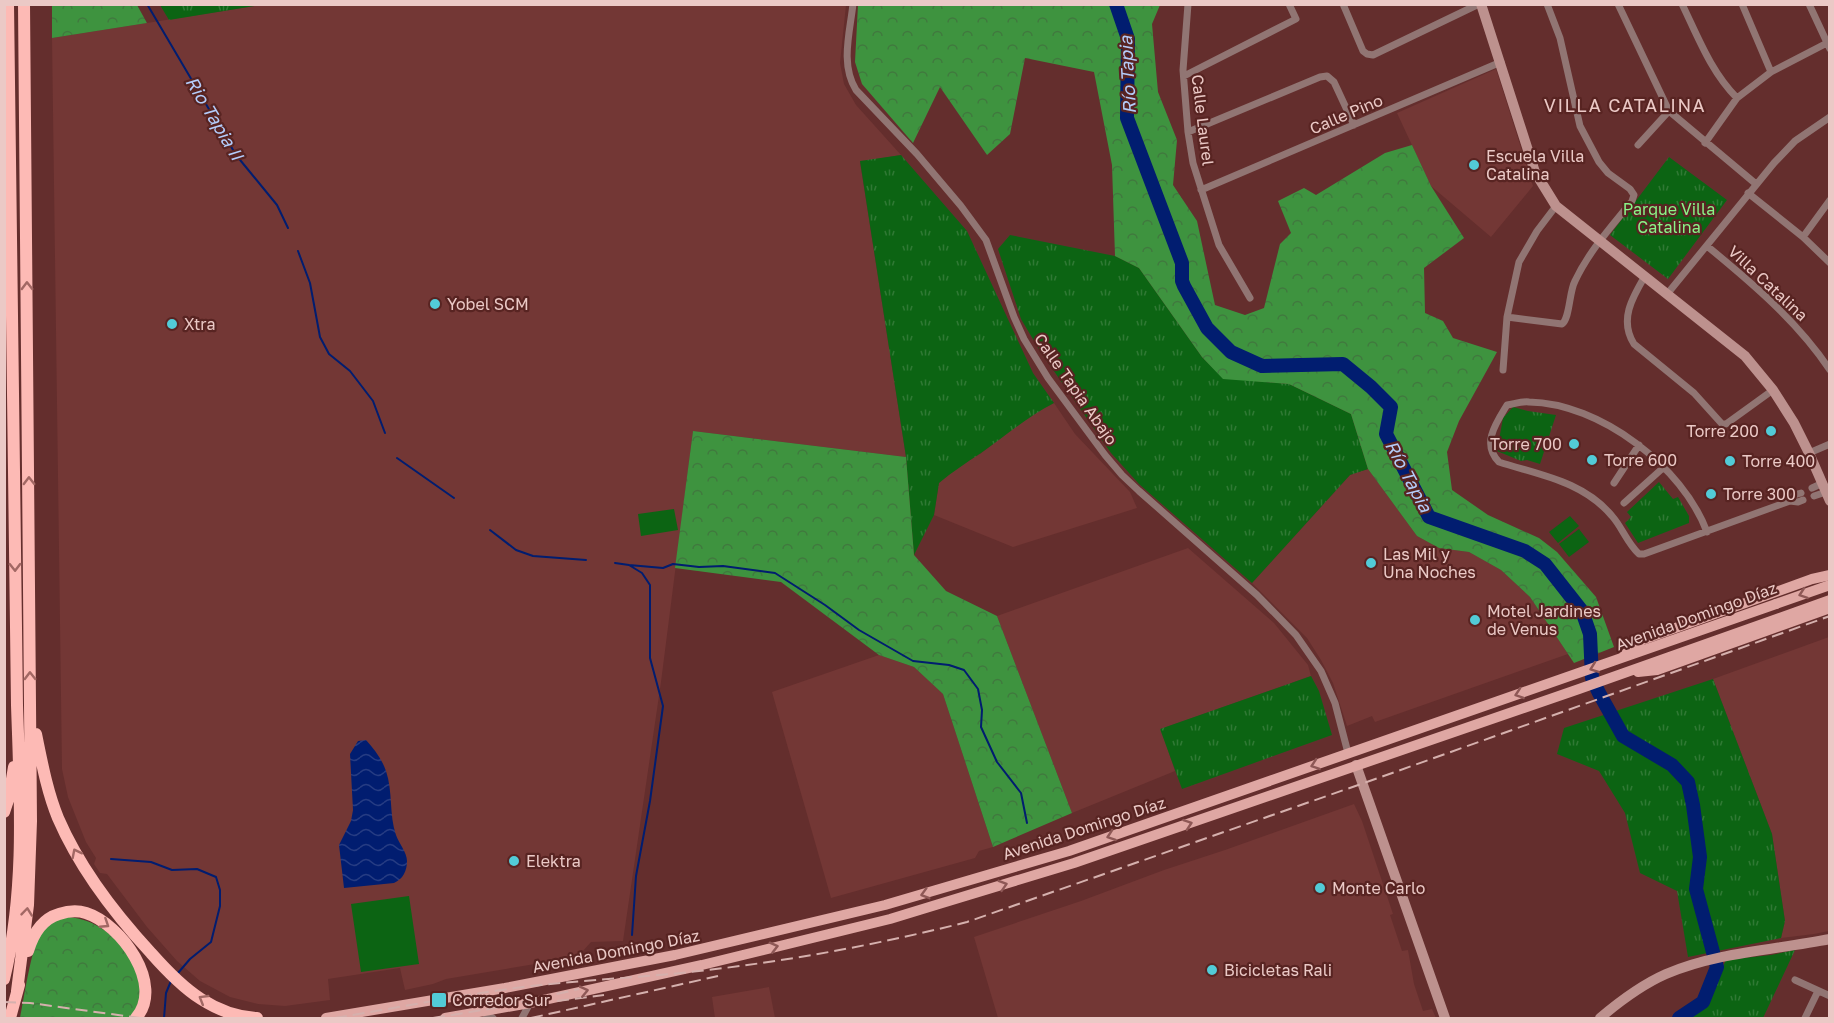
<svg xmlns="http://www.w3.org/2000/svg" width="1834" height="1023" viewBox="0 0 1834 1023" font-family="'Golos Text',sans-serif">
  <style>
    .built { fill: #733735 }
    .grass { fill: url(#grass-tufts) }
    .forest { fill: url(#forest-crowns) }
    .pitch { fill: #0c6413 }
    .water { fill: url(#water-waves) }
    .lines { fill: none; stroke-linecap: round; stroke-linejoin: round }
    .stream { stroke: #011d70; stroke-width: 2 }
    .river { stroke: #011d70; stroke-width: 14 }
    .street { stroke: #917573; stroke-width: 7 }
    .secondary { stroke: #bd918e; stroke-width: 10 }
    .primary { stroke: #dfa7a3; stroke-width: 10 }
    .highway { stroke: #fdbab5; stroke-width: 12 }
    .rail { stroke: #d5b0ad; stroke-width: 2; stroke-dasharray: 12 6; stroke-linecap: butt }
    .primary-bridge { stroke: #dfa7a3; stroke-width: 10 }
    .oneway { stroke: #a26864 }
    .oneway2 { stroke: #8e5856 }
    .poi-dot { fill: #52cbd7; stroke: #582422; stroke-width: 2 }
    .labels { text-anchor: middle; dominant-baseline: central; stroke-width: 4.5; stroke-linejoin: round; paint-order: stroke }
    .street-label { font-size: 16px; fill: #ebc9c6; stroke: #582422 }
    .poi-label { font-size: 16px; fill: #ebc9c6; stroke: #582422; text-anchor: start }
    .park-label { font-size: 16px; fill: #8af488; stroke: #582422 }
    .water-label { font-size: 18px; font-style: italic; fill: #b4ccfa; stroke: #582422 }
    .neighbourhood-label { font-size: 18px; letter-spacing: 1.5px; fill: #ebc9c6; stroke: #582422 }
  </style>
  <defs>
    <pattern id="grass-tufts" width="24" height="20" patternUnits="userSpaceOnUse" patternTransform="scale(1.5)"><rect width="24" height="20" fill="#0c6413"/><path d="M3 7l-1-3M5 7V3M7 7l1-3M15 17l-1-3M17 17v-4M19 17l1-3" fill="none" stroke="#307934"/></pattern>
    <pattern id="forest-crowns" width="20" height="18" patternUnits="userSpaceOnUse" patternTransform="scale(1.5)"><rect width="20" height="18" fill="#3e933f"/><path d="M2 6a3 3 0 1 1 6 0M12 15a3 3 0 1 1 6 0" fill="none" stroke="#40793e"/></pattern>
    <pattern id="water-waves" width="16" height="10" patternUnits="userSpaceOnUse" patternTransform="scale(1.5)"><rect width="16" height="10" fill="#011d70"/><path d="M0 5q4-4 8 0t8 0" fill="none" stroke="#263c83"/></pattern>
  </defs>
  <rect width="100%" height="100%" fill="#642e2d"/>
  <!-- built -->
  <path class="built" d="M267,4L846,5L840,63L844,84L856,105L901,155L860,162L906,457L693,431L661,682L623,941L591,942L582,952L565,959L446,979L433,984L405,990L400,968L328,979L330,1000L285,1006L258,1004L230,997L200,981L177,961L147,927L107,874L100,873L94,864L96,858L86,842L68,797L62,769L52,38Z
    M1496,69L1533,186L1491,237L1431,186L1397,113Z
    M1054,403L1075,434L1130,492L1137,508L1013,547L934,515L939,483L958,467L980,454L1031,415Z
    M1368,469L1417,536L1439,548L1469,552L1501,570L1530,597L1568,654L1375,722L1372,716L1347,726L1333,683L1321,660L1307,638L1252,583L1350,475Z
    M1188,548L1274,623L1308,665L1311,676L1161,729L1175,771L1072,813L997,616Z
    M1829,637V931L1814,934L1781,938L1785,921L1772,834L1713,679Z
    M879,655L914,667L943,694L993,847L979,851L975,858L831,898L772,692Z
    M1354,804L1362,821L1393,914L1390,915L1402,951L1408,950L1414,984L1423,1011L1432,1009L1436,1018H998L974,937L1081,901L1164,870L1225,850Z
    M769,987L775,1018H715L712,997Z"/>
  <!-- grass -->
  <path class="grass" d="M267,4L169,20L160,5V4Z
    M901,155L967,231L1033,373L1054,403C1027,417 1005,436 981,453C966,463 952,472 939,483L934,515L914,555L906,457L860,161Z
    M1669,157L1727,200L1668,279L1610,235Z
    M1010,235L1115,256L1139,268L1202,357L1223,378L1289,384L1351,414L1368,469L1350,475L1252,583L1139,484L1111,453L1040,351L1021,319L998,249Z
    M1513,407L1528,411L1556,415L1540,464L1527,460L1521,461L1497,451L1503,418Z
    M1659,482L1673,499L1678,497L1689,516V523L1638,543L1625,523L1631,517L1627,512Z
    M1311,676L1319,691L1332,735L1182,789L1160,729Z
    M1713,679L1772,834L1785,921L1781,938L1688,957L1677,891L1640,873L1625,813L1599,771L1557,754L1564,728Z
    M1795,950L1763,1018H1684L1708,998L1726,960L1771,955Z"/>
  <!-- forest -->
  <path class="forest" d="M52,5H137L147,23L52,38Z
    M858,5H1160L1152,24L1158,92L1177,140L1173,185L1197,221L1215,305L1245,315L1264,308L1280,244L1291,233L1278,201L1304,188L1316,195L1385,153L1412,145L1431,186L1464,238L1424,268L1425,313L1443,321L1453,338L1497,352L1459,421L1447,452L1452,490L1488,515L1539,538L1557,552L1596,597L1614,647L1574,663L1530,597L1501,570L1469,552L1439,548L1417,536L1368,469L1351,414L1289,384L1223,379L1202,357L1139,268L1115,256L1112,165L1094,72L1025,58L1010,134L987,155L940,87L913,143L862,84L855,62Z
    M693,431L906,457L914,555L946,591L997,616L1072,813L993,847L943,694L914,667L879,655L781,582L675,568Z
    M65,917C104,917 144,958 141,997C141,1004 135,1012 132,1018H20C24,999 31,946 42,932C47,924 56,920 65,917Z"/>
  <!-- pitch -->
  <path class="pitch" d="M674,509L678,530L641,536L638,514Z
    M1570,516L1579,526L1558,543L1549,532Z
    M1579,529L1589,542L1569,557L1559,544Z
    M409,896L419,964L361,972L351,904Z"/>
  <!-- water -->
  <path class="water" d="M366,740C374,749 382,759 386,771C393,791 389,815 396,835C399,844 407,852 407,861C407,871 403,879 394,883L344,888L339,845L351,821L353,810L350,754L358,741Z"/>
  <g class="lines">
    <!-- stream -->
    <path class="stream" d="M147,4L236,155L277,205L288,228
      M298,251L310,283L320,337L329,354L350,371L373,401L385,433
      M397,458L454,498
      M490,530L516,550L533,556L586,560
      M615,563L629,565L642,573L650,585V658L663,706L650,801L636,876L632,935
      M629,565L663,568L673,564L699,567L723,566L775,573L825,605L859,630L913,661L949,665L964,670L978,689L982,710L981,727L997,762L1021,793L1027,823
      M111,859L151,862L172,870L197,869L216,877L220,890V906L211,942L190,959L178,973
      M164,1018L166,993L171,981"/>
    <!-- river -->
    <path class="river" d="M1116,4L1128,39L1127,118L1182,263V281L1184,286L1207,328L1231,352L1262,366L1343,364L1371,387L1391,407L1386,434L1429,517L1525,551L1545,564L1582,611L1590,634L1592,678L1599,693L1623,736L1672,765L1688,782L1693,805L1700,857L1696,889L1717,967L1703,1002L1679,1018"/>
    <!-- street -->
    <path class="street" d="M853,4C850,32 840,64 856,90L917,154L961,206L986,240L1014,317L1024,339L1048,378L1105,455L1122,475L1139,491L1257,595L1296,635L1321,671L1335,703L1348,753
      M1188,4L1183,70L1188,132L1193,163L1219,245L1250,298
      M1343,4L1363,51L1367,54L1373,55L1479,4
      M1618,4L1669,111L1756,184
      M1682,4C1698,37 1711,72 1737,98
      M1742,4L1771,72
      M1809,4L1830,49
      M1184,76L1296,19L1289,4
      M1188,132L1320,77L1327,76L1334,82L1354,125
      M1705,143L1737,98L1771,72L1827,43
      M1638,145L1669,111
      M1201,190L1501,62
      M1748,193L1803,237L1830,263
      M1803,237L1830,200
      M1707,246C1752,283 1797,321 1830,370
      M1645,276C1632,298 1619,320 1634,344L1694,393L1722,424H1726L1773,390
      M1668,293L1774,163L1795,141L1830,117
      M1507,317L1562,324C1570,318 1569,292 1575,281C1589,251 1612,226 1632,201L1634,195L1630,189L1608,173L1599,162L1580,126L1560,38L1547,4
      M1503,370L1507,317L1519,262L1537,231L1556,206
      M1809,453L1830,444
      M1614,483L1639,445
      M1812,488L1823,483
      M1814,496L1826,492
      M1790,501L1794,495L1801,493
      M1624,503L1664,467
      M1707,532C1683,467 1600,403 1529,402C1522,401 1514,404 1507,405C1496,423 1481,444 1499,462C1539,475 1583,481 1612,516C1622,527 1627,543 1639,554H1644L1790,501L1798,502L1803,500
      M1795,980L1830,996
      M482,1012L493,1018
      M522,1018L530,1003
      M1805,1018L1818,991"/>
    <!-- secondary -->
    <path class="secondary" d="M1481,4L1535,172L1556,206L1745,356L1773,390L1794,423L1809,453L1830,501
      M1356,765L1445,1018
      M1600,1018C1620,1001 1641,985 1666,974C1718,952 1775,950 1830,939"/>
    <!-- primary -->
    <path class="primary" d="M1624,655L1642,640L1812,579L1830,575
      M1638,672L1657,670L1830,608
      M326,1018L505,988L675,955L885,905L1069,851L1776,604
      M445,1018L530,1003L702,965L890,919L939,904L1074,863L1579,689L1830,600"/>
    <!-- highway -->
    <path class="highway" d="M36,734C42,763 47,791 58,818C80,869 114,913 151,953C166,970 182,987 201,999C218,1010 238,1017 257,1018
      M4,812L9,797L14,767
      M28,951C33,934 42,919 59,914C68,911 77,910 86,913C121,924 165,985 136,1018
      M4,979C26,890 20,796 17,705L8,4
      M17,991L28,905L31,821L24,4
      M10,1018L19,985"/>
    <!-- rail -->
    <path class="rail" d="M557,1001L604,995
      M4,1002L30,1003L140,1018
      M335,1018C397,1008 460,995 523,987C579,980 635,978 690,972C784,962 876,945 967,922L1381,777L1830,616
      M433,1018L495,1008L579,989
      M531,1018L718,976"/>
    <!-- primary-bridge -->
    <path class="primary-bridge" d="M1776,604L1830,585"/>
  </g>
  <!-- one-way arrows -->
  <defs><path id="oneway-chevron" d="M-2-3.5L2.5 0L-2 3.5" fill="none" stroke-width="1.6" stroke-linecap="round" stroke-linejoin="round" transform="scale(1.5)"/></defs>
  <g class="oneway">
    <use href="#oneway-chevron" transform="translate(27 286) rotate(-91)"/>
    <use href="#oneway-chevron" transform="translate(29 481) rotate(-91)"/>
    <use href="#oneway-chevron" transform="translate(15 567) rotate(89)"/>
    <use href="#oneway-chevron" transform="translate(30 676) rotate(-91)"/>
    <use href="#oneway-chevron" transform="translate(76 853) rotate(-117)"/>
    <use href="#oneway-chevron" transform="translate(27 912) rotate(-84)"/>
    <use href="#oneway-chevron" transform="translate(105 924) rotate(33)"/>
    <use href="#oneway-chevron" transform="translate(203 999) rotate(-149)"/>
  </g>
  <g class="oneway2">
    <use href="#oneway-chevron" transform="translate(1803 594) rotate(161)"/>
    <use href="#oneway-chevron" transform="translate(1594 668) rotate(160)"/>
    <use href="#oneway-chevron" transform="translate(1519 694) rotate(161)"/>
    <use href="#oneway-chevron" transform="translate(1315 765) rotate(161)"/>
    <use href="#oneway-chevron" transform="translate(1188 824) rotate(-19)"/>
    <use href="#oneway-chevron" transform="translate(1111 836) rotate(161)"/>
    <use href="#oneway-chevron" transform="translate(1003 885) rotate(-17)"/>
    <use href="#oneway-chevron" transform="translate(925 894) rotate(164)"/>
    <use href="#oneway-chevron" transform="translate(774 947) rotate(-14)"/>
    <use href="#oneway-chevron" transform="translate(584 991) rotate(-13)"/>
  </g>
  <!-- markers -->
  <g class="poi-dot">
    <circle cx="1474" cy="165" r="6"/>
    <circle cx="435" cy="304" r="6"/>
    <circle cx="172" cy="324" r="6"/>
    <circle cx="1771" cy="431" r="6"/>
    <circle cx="1574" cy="444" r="6"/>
    <circle cx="1592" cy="460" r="6"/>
    <circle cx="1730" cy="461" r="6"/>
    <circle cx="1711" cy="494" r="6"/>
    <circle cx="1371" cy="563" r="6"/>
    <circle cx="1475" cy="620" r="6"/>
    <circle cx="514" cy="861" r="6"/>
    <circle cx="1320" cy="888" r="6"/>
    <circle cx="1212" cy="970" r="6"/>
    <rect x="431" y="992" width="16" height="16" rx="3"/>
  </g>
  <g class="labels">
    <!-- street labels -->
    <g class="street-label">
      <text transform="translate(1346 114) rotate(-23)">Calle Pino</text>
      <text transform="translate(1203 120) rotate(83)">Calle Laurel</text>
      <text transform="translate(1768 283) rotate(43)">Villa Catalina</text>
      <text transform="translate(1076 389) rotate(55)">Calle Tapia Abajo</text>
      <text transform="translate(1696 616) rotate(-20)">Avenida Domingo Díaz</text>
      <text transform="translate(1084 828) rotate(-18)">Avenida Domingo Díaz</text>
      <text transform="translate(616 951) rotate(-11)">Avenida Domingo Díaz</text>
    </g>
    <!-- poi labels -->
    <g class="poi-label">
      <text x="1486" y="156">Escuela Villa<tspan x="1486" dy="18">Catalina</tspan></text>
      <text x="447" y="304">Yobel SCM</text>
      <text x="184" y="324">Xtra</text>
      <text x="1759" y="431" text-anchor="end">Torre 200</text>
      <text x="1562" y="444" text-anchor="end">Torre 700</text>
      <text x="1604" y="460">Torre 600</text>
      <text x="1742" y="461">Torre 400</text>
      <text x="1723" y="494">Torre 300</text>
      <text x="1383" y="554">Las Mil y<tspan x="1383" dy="18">Una Noches</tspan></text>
      <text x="1487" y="611">Motel Jardines<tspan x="1487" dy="18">de Venus</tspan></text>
      <text x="526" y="861">Elektra</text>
      <text x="1332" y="888">Monte Carlo</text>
      <text x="1224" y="970">Bicicletas Rali</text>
      <text x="452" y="1000">Corredor Sur</text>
    </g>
    <!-- park labels -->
    <g class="park-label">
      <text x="1669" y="209">Parque Villa<tspan x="1669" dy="18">Catalina</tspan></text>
    </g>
    <!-- water labels -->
    <g class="water-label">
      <text transform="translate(1127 75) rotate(-93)">Río Tapia</text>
      <text transform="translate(215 118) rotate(59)">Rio Tapia II</text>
      <text transform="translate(1409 476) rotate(62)">Río Tapia</text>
    </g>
    <!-- neighbourhood labels -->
    <g class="neighbourhood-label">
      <text x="1625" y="105">VILLA CATALINA</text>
    </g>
  </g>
  <!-- border -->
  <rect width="1834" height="1023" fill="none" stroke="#ebc9c6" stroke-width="12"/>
</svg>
